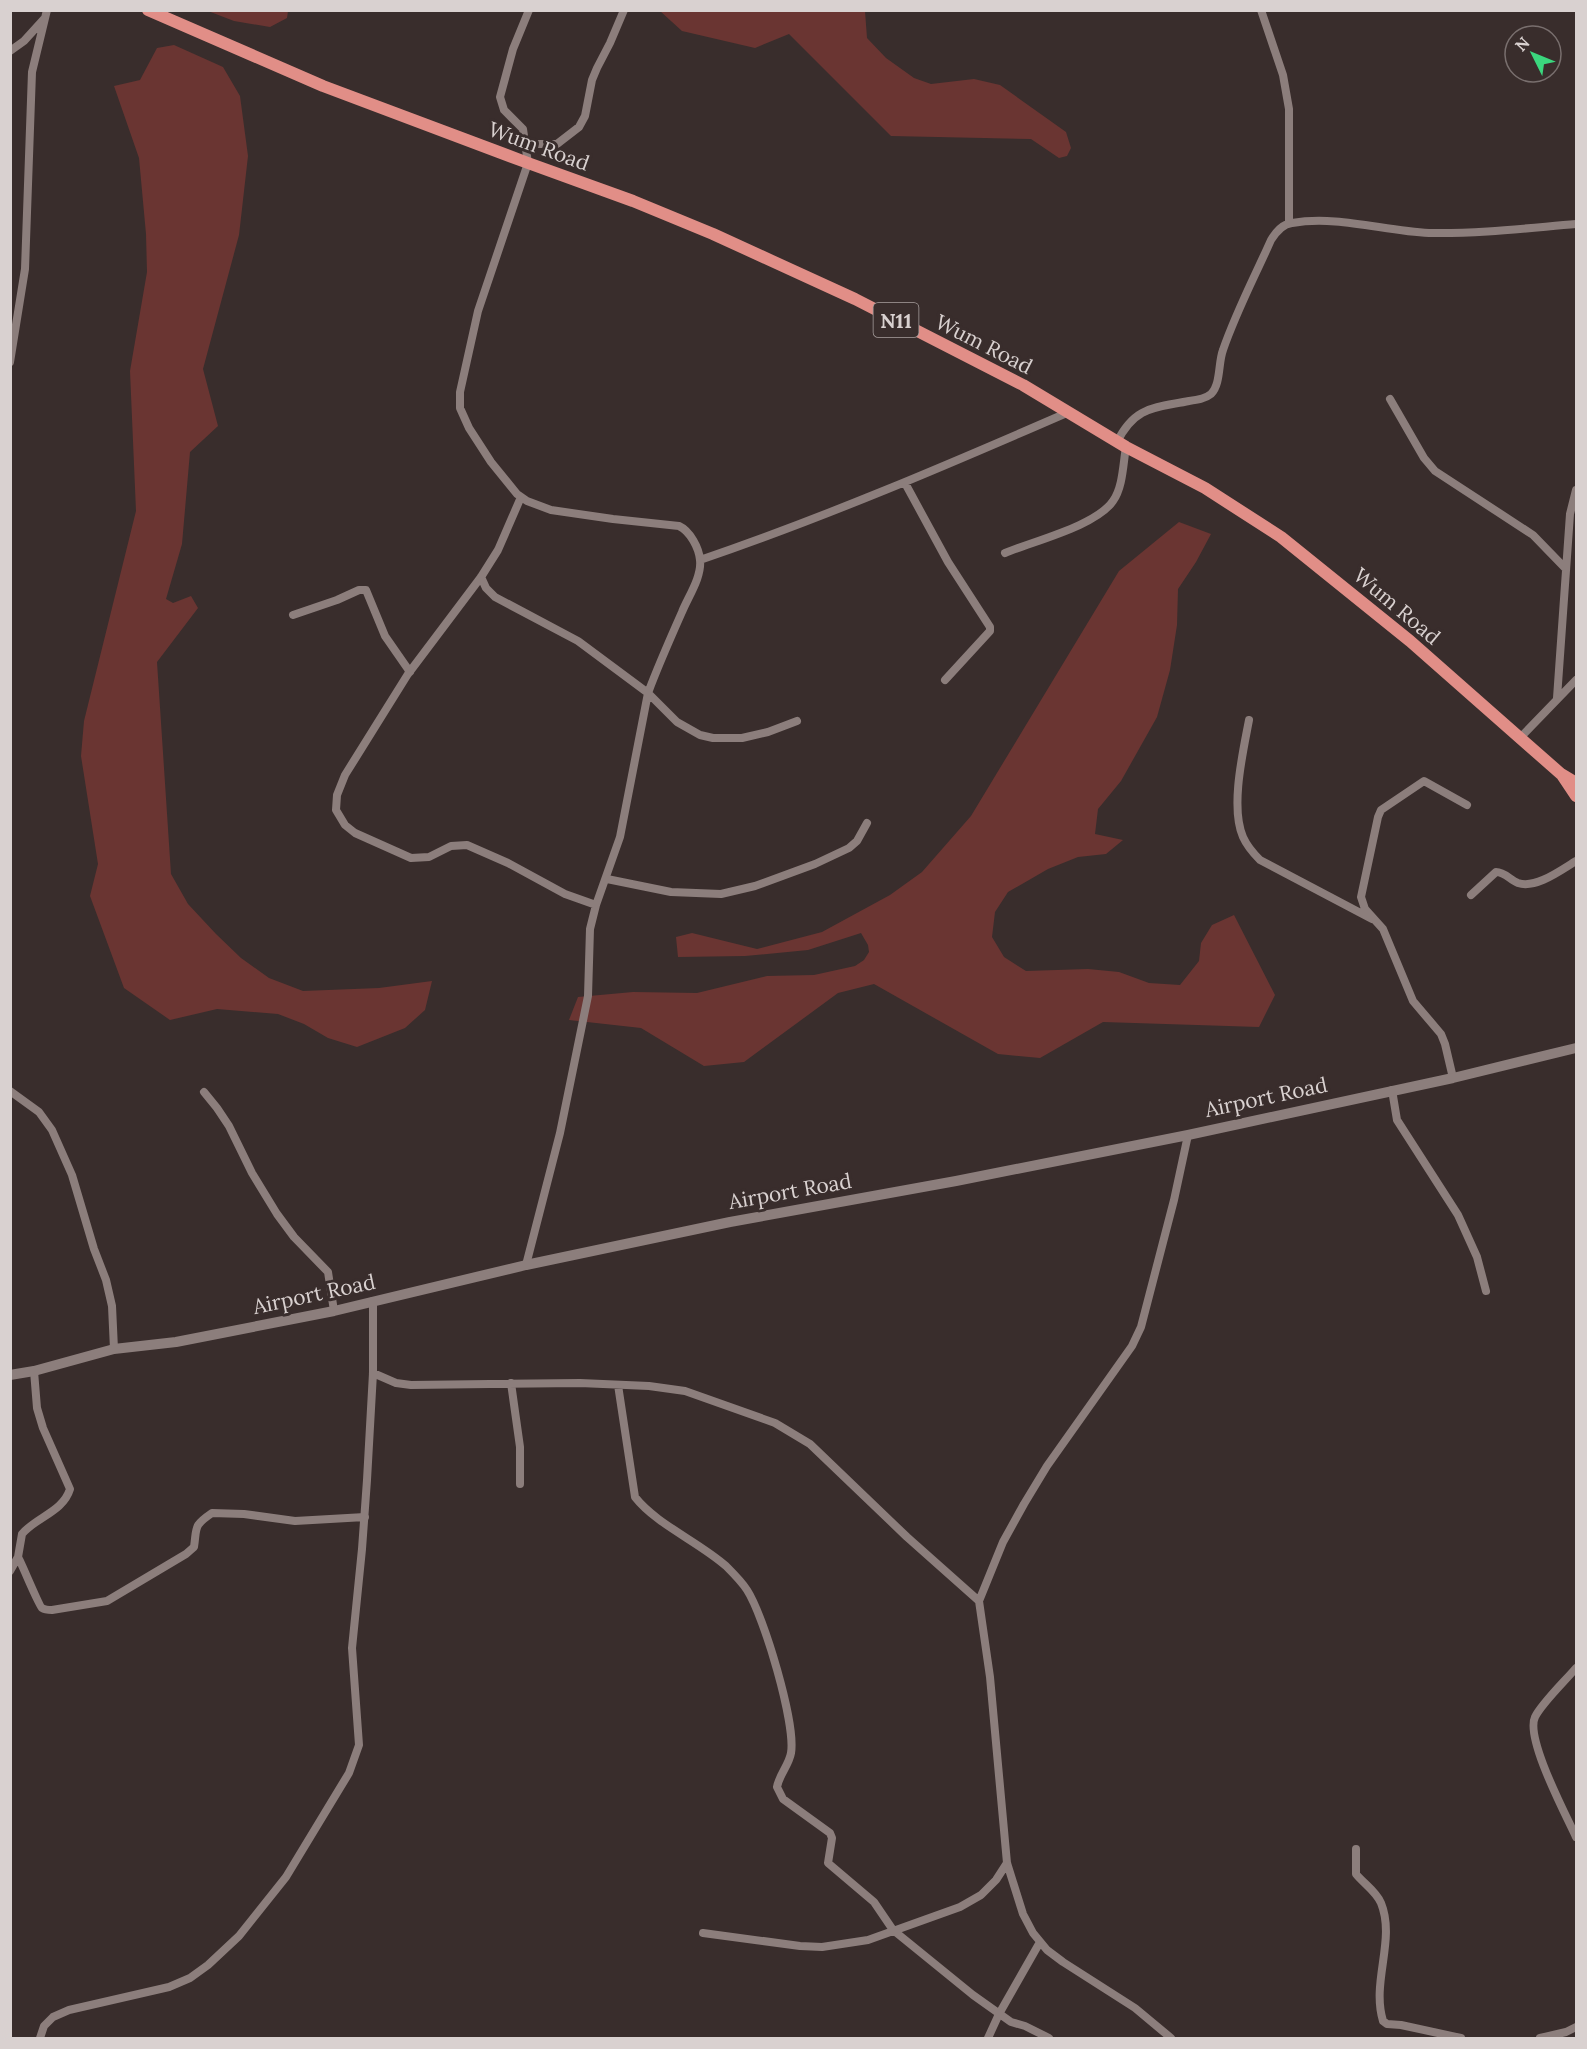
<svg xmlns="http://www.w3.org/2000/svg" width="1587" height="2049" viewBox="0 0 1587 2049" font-family="Lora,serif">
  <style>
    .green { fill: #6a3532 }
    .lines { fill: none; stroke-linecap: round; stroke-linejoin: round }
    .minor { stroke: #8c7e7c; stroke-width: 8 }
    .secondary { stroke: #8c7e7c; stroke-width: 10 }
    .trunk { stroke: #e18e87; stroke-width: 12 }
    .labels { text-anchor: middle; dominant-baseline: central; stroke-width: 6; stroke-linejoin: round; paint-order: stroke }
    .shield { fill: #392d2c; stroke: #a9a09f; stroke-width: 1.5 }
    .shield-label { font-size: 20px; font-weight: bold; fill: #d9d1d0 }
    .street-label { font-size: 21px; fill: #d9d1d0; stroke: #392d2c }
  </style>
  <rect width="100%" height="100%" fill="#392d2c"/>
  <!-- green -->
  <path class="green" d="M208,11H288L287,18L270,27L234,21Z
    M660,11H865L867,38L886,58L914,78L931,84L974,79L1000,85L1066,132L1071,148L1067,156L1059,158L1031,139L891,136L789,34L755,48L682,31Z
    M174,45L223,67L240,96L248,156L239,235L203,369L218,426L190,452L182,544L166,599L173,603L191,596L198,608L157,662L171,874L188,904L216,934L241,958L269,978L303,991L379,988L432,981L425,1010L405,1028L357,1047L328,1038L304,1024L278,1014L217,1009L170,1020L124,988L90,896L98,864L81,756L84,721L136,511L130,371L147,272L146,234L139,158L114,86L140,80L157,48Z
    M1179,522L1211,534L1196,562L1178,589L1177,625L1170,670L1157,717L1121,781L1098,809L1095,834L1123,840L1106,854L1078,857L1048,869L1008,892L995,912L992,937L1004,957L1026,971L1088,969L1119,972L1149,983L1180,985L1199,961L1201,943L1212,925L1234,915L1275,995L1259,1027L1103,1022L1040,1058L998,1054L874,984L838,993L744,1062L704,1066L641,1028L569,1020L578,997L633,992L697,993L767,976L814,975L855,966L864,960L869,952L868,945L861,933L808,950L745,956L678,957L676,937L692,933L757,949L822,932L890,895L922,872L971,816L1119,571Z"/>
  <g class="lines">
    <!-- minor -->
    <path class="minor" d="M1261,10L1283,75L1289,109V223
      M10,51L24,41L44,19
      M525,144H557L579,127L585,116L592,80L597,68L610,43L624,10
      M10,362L25,269L32,72L47,10
      M1390,399L1424,458L1435,471L1533,535L1566,569
      M1117,442C1135,406 1154,408 1189,401C1197,400 1205,399 1211,394C1221,384 1218,363 1223,350C1236,312 1255,276 1271,240C1276,232 1282,224 1292,223C1337,215 1384,231 1429,233C1478,234 1528,228 1576,224
      M905,483L948,562L990,627V631L945,680
      M521,497L498,550L481,577L408,674L345,775L337,795L336,810L345,825L355,833L411,858L429,857L451,846L467,845L508,863L565,894L596,905
      M1005,553C1033,541 1096,526 1113,501C1123,487 1123,464 1126,447
      M700,560C826,517 947,465 1069,412
      M481,577L486,588L495,597L578,641L648,693L677,722L700,735L713,738H742L768,732L797,721
      M293,615L337,600L359,590H366L385,636L410,672
      M1557,698L1570,514L1576,490
      M1249,720C1243,752 1230,807 1243,837C1247,846 1253,853 1260,860L1372,919
      M1519,739L1576,680
      M607,879L671,892L721,894L755,886L815,864L849,848L857,841L867,823
      M1471,895L1496,872C1505,872 1510,880 1518,883C1536,889 1561,870 1576,861
      M1453,1078L1445,1044L1441,1034L1413,1001L1383,929L1365,909L1361,897L1378,817L1381,810L1424,781L1467,805
      M1392,1090L1397,1120L1458,1215L1477,1257L1486,1291
      M10,1091L39,1112L52,1130L72,1175L94,1249L106,1280L112,1306L114,1349
      M204,1092L217,1108L229,1126L252,1173L277,1214L294,1237L328,1272L334,1311
      M526,1265L560,1133L588,996L590,929L596,905L620,837L648,693C658,666 670,639 682,612C688,597 702,577 700,560C699,548 690,531 679,526L613,519L551,510L527,501L517,494L491,462L469,428L460,408V392L478,311L528,163L523,129L504,110L500,97L513,49L529,10
      M373,1373L396,1383L411,1385L580,1383L649,1386L685,1391L775,1423L810,1444L907,1537L979,1601
      M511,1383L520,1447V1484
      M618,1385L635,1497C656,1524 699,1542 726,1566C733,1573 742,1582 747,1590C764,1616 796,1724 791,1753C789,1765 779,1775 777,1787L783,1799L830,1833L832,1838L828,1863L874,1902L893,1930L973,1995L1011,2022L1025,2026L1049,2038
      M18,1557C22,1564 39,1606 42,1608C45,1610 48,1610 52,1610L107,1601L186,1554L194,1547C197,1527 193,1526 212,1513L244,1514L295,1521L365,1517
      M10,1571L18,1557L22,1534C36,1517 63,1512 70,1489L43,1428L37,1408L34,1371
      M1576,1668C1565,1681 1542,1703 1535,1717C1525,1738 1566,1815 1576,1837
      M1356,1849V1874C1364,1884 1376,1891 1381,1903C1396,1940 1371,1982 1383,2021L1387,2024L1401,2025L1461,2038
      M703,1933L800,1946L822,1947L868,1940L960,1907L981,1895L996,1880L1007,1863
      M40,2038L44,2026L53,2017L69,2010L169,1987L190,1978L208,1965L239,1936L286,1877L349,1773L359,1745L352,1648L362,1549L367,1480L373,1373V1301
      M988,2038L999,2014L1040,1942
      M1171,2038L1135,2008L1063,1962L1047,1950L1033,1933L1023,1914L1007,1863L990,1677L979,1601L1003,1542L1024,1504L1047,1466L1132,1346L1141,1327L1174,1200L1188,1135
      M1540,2038L1566,2032L1576,2027"/>
    <!-- secondary -->
    <path class="secondary" d="M10,1375L34,1371L114,1349L176,1342L334,1311L526,1265L730,1222L956,1181L1188,1135L1453,1078L1576,1048"/>
    <!-- trunk -->
    <path class="trunk" d="M148,10L323,86L528,163L633,201L713,234L855,299L1023,385L1126,447L1205,488L1281,537L1410,641L1561,774L1576,783
      M1562,775L1576,796"/>
  </g>
  <g class="labels">
    <!-- shield labels -->
    <rect class="shield" x="873.5" y="303" width="45" height="34" rx="4.5"/>
    <g class="shield-label">
      <text x="896" y="320">N11</text>
    </g>
    <!-- street labels -->
    <g class="street-label">
      <text transform="translate(539 146) rotate(20)">Wum Road</text>
      <text transform="translate(984 344) rotate(27)">Wum Road</text>
      <text transform="translate(1397 606) rotate(40)">Wum Road</text>
      <text transform="translate(1266 1097) rotate(-12)">Airport Road</text>
      <text transform="translate(790 1191) rotate(-10)">Airport Road</text>
      <text transform="translate(314 1294) rotate(-12)">Airport Road</text>
    </g>
  </g>
  <!-- border -->
  <rect width="1587" height="2049" fill="none" stroke="#d9d1d0" stroke-width="24"/>
  <!-- north arrow -->
  <g transform="translate(1533 54) rotate(313)"><circle r="28" fill="#392d2c" stroke="#796f6e" stroke-width="1.5"/>
  <path d="M0-4.5L10 22L0 15L-10 22Z" fill="#3bd77e"/>
  <text y="-9" font-size="16" font-weight="bold" text-anchor="middle" fill="#d9d1d0">N</text>
  </g>
</svg>
